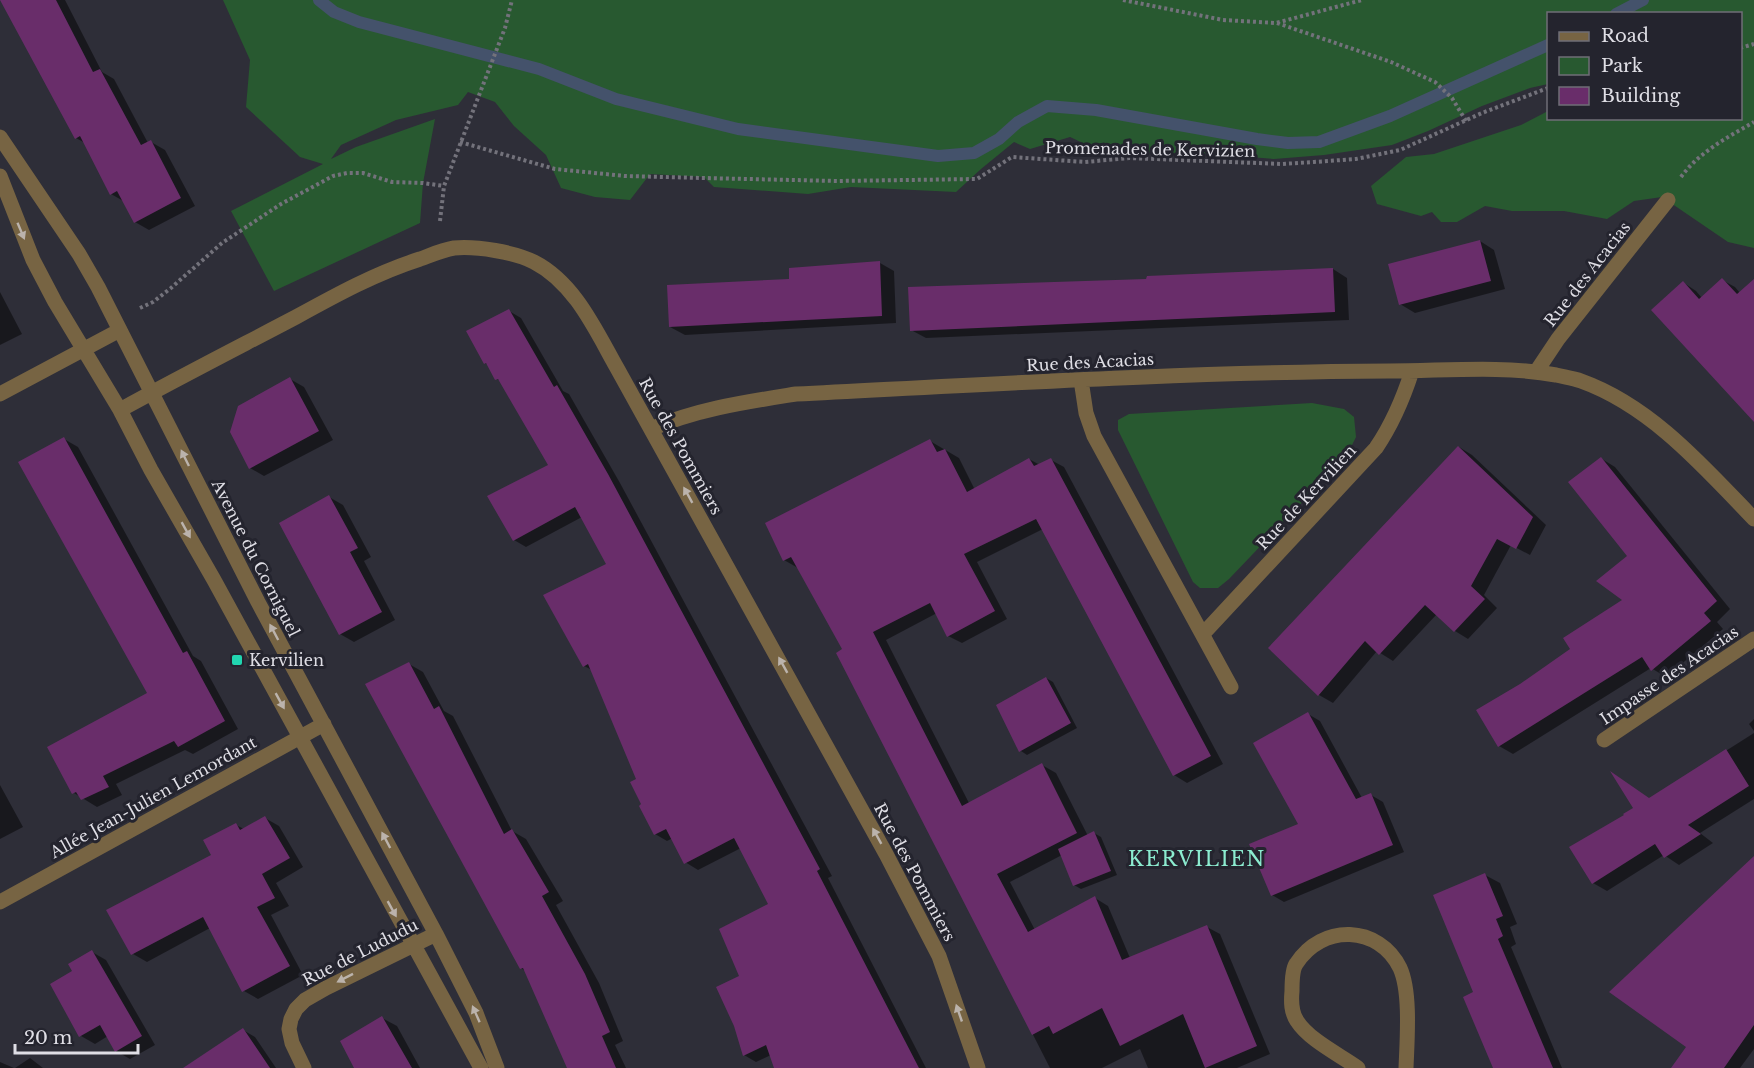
<svg xmlns="http://www.w3.org/2000/svg" width="1754" height="1068" viewBox="0 0 1754 1068" font-family="'Libre Baskerville',serif">
  <style>
    .green { fill: #285930 }
    .shadow { fill: #0007 }
    .lines { fill: none; stroke-linecap: round; stroke-linejoin: round }
    .stream { stroke: #44526b; stroke-width: 12 }
    .building { fill: #692d6a }
    .path { stroke: #73727b; stroke-width: 4; stroke-dasharray: 3 3; stroke-linecap: butt }
    .minor { stroke: #776443; stroke-width: 15 }
    .oneway { fill: #bbb3ac }
    .poi-dot { fill: #21d5b0; stroke: #24242e; stroke-width: 2 }
    .labels { text-anchor: middle; dominant-baseline: central; stroke-width: 6; stroke-linejoin: round; paint-order: stroke }
    .street-label { font-size: 16px; fill: #dfdee5; stroke: #24242e }
    .poi-label { font-size: 16px; fill: #dfdee5; stroke: #24242e; text-anchor: start }
    .quarter-label { font-size: 20px; letter-spacing: 1.5px; fill: #8cecd0; stroke: #24242e }
  </style>
  <rect width="100%" height="100%" fill="#2e2e38"/>
  <!-- green -->
  <path class="green" d="M223,0H1754V248L1728,242L1662,197L1634,201L1607,219L1564,211H1512L1485,206L1457,222H1441L1432,212L1421,216L1377,204L1371,186L1406,157L1434,154L1521,125L1548,111V118H1740V14H1548V84L1530,88L1482,106L1428,131L1392,145L1324,155L1274,159L1211,154L1153,153L1085,144L1070,137L1030,149L1014,142L981,169L956,192L851,187L808,194L714,187L704,177L650,174L630,200L595,197L561,188L546,155L514,126L495,102L468,92L458,105L396,120L341,145L331,159L356,147L435,119L423,183L420,223L274,291L231,211L323,164L300,157L246,107L250,60Z
    M1312,403L1344,409L1354,417L1356,437L1349,451L1331,472L1229,579L1218,588H1200L1193,582L1118,430V420L1129,414Z"/>
  <!-- shadow -->
  <path class="shadow" d="M3,0H65L102,72L114,79L148,143L151,142L165,150L195,206L149,230L135,222L125,202L111,194L85,143L76,138Z
    M1480,241L1494,250L1505,289L1415,313L1400,304Z
    M880,263L894,271L896,323L685,335L670,327L790,280V270Z
    M1333,269L1347,278L1349,320L926,338L911,330L1147,280Z
    M1722,280L1735,287L1740,293L1754,281V421L1684,283L1696,291L1702,298Z
    M0,292L22,334L0,345Z
    M509,311L521,318L563,391L569,394L620,483L832,876L828,878L926,1068H775L771,1055L756,1062L744,1055L741,977L770,904L741,848L698,870L685,862L673,838L667,841L655,834L643,804L638,779L592,670L584,666L608,564L582,517L526,547L514,540L550,466L502,382L497,379L490,366L485,363Z
    M290,379L304,387L333,440L264,476L250,468Z
    M64,439L78,447L193,656L201,661L238,729L193,754L185,750L116,784L122,795L97,807L74,793L49,748L149,694Z
    M930,441L959,458L975,490L1029,459L1040,465L1051,460L1064,467L1223,764L1187,783L1174,775L1043,529L977,562L1007,619L962,643L948,636L937,613L886,640L969,803L1042,765L1056,773L1088,836L1094,833L1101,837L1117,875L1081,889L1074,885L1062,855L1010,882L1035,930L1095,898L1108,906L1130,958L1207,927L1220,934L1270,1054L1237,1068H1148L1140,1049L1102,1068H1050L838,653L844,650L798,568L784,560Z
    M1459,447L1472,455L1546,525L1530,555L1511,545L1484,595L1497,608L1468,639L1455,631L1437,614L1393,661L1377,651L1333,703L1319,695L1270,648Z
    M1602,459L1615,467L1730,609L1717,622L1723,629L1666,677L1651,668L1513,754L1499,746L1521,685L1573,650L1625,600L1629,556Z
    M329,497L343,505L371,557L364,561L395,620L354,642L340,634Z
    M409,664L423,672L444,711L453,716L512,831L526,839L563,901L556,905L599,983L623,1041L615,1045L626,1068H569L525,971L521,968Z
    M1046,678L1053,682L1077,728L1027,755L1021,751L998,705Z
    M1308,714L1320,721L1362,798L1371,795L1383,802L1404,852L1284,902L1272,895L1300,824Z
    M1754,719V731L1749,724Z
    M1754,733V799L1700,833L1713,843L1679,865L1664,855L1607,891L1593,883L1650,799Z
    M0,785L23,827L0,839Z
    M265,818L279,826L303,867L276,883L289,906L271,915L303,975L258,999L244,991L210,928L147,962L133,954L236,825L244,829Z
    M1754,872V1049L1740,1068H1673L1688,1046Z
    M1485,875L1500,883L1517,924L1510,927L1516,944L1511,947L1562,1068H1495Z
    M92,952L106,960L155,1045L130,1059L116,1051L108,1036L95,1044L81,1036L74,972Z
    M382,1018L397,1026L420,1068H356Z
    M243,1030L255,1037L276,1068H196Z
    M30,1058L43,1068H15Z
    M0,1062L14,1068H0Z"/>
  <g class="lines">
    <!-- stream -->
    <path class="stream" d="M319,0L334,12L359,22L539,69L616,99L738,129L938,156L974,153L999,139L1018,122L1047,106L1096,110L1257,139L1288,143L1319,142L1390,116L1548,45
      M1616,14L1643,0"/>
  </g>
  <!-- building -->
  <path class="building" d="M0,0H56L93,72L100,69L141,145L151,140L181,198L134,223L117,191L110,195L80,136L75,139Z
    M1480,240L1491,281L1399,305L1388,264Z
    M880,261L882,316L669,327L667,285L789,279V268Z
    M1333,268L1335,312L910,331L908,287L1146,279L1147,276Z
    M1722,278L1737,294L1754,279V422L1651,310L1683,281L1699,299Z
    M509,309L554,387L557,385L608,474L820,869L817,871L919,1068H774L766,1045L743,1056L734,1026L716,987L739,976L719,929L768,904L734,838L684,864L666,829L654,835L639,806L641,804L630,782L636,779L588,664L583,667L543,595L606,564L575,507L513,541L487,496L548,465L498,379L495,380L486,363L484,364L466,331Z
    M290,377L319,431L249,469L230,432L238,406Z
    M64,437L183,653L187,651L225,721L178,747L174,741L103,776L109,787L81,800L76,792L72,794L47,747L147,693L18,462Z
    M930,439L937,452L945,449L967,492L1029,458L1034,466L1051,458L1211,756L1173,776L1036,519L964,554L995,611L947,637L930,603L873,632L962,806L1042,763L1077,833L997,874L1028,932L1095,896L1122,960L1207,925L1257,1046L1205,1068L1183,1014L1120,1046L1102,1008L1053,1034L1049,1026L1032,1035L836,653L842,649L791,557L783,561L765,523Z
    M1458,446L1533,517L1516,549L1497,539L1471,586L1485,599L1454,632L1425,605L1379,655L1365,641L1318,696L1268,648Z
    M1601,457L1717,601L1704,613L1711,621L1651,671L1642,657L1498,747L1476,710L1520,684L1570,649L1563,638L1622,600L1596,581L1627,556L1568,482Z
    M329,495L358,548L350,552L382,612L339,635L279,523Z
    M409,662L434,709L439,706L504,834L512,829L549,892L542,896L585,974L610,1032L602,1036L616,1068H567L523,968L520,969L365,684Z
    M1046,677L1071,723L1019,752L996,705Z
    M1308,712L1356,799L1371,793L1393,845L1271,896L1249,844L1298,824L1253,743Z
    M1726,749L1749,786L1688,825L1701,834L1664,858L1655,844L1592,884L1569,847L1624,815L1623,814L1633,808L1610,771L1649,798Z
    M265,816L290,858L262,874L275,898L257,907L290,966L242,992L203,917L131,955L106,910L211,855L203,840L236,823L240,830Z
    M1094,831L1111,871L1073,886L1058,849Z
    M1754,856V1025L1724,1068H1671L1686,1047L1609,992Z
    M1485,873L1503,916L1496,919L1503,936L1498,939L1553,1068H1493L1463,997L1473,992L1433,895Z
    M92,950L142,1036L115,1052L100,1025L79,1037L50,984L72,971L68,964Z
    M382,1016L412,1068H354L340,1041Z
    M243,1028L270,1068H183Z"/>
  <g class="lines">
    <!-- path -->
    <path class="path" d="M1123,0L1223,20L1276,23L1362,0
      M1277,23L1391,62L1435,82L1452,98L1466,121
      M1740,48L1754,44
      M460,142L555,169L625,176L703,178L837,181L977,179L1012,157L1085,162L1129,158L1282,164L1314,162L1356,159L1400,150L1482,113L1548,88
      M1681,177C1699,152 1728,137 1754,122
      M440,221L444,186L505,28L512,0
      M140,308L153,302L171,288L222,243L281,204L333,176L347,173H363L392,182L423,183L444,186"/>
    <!-- minor -->
    <path class="minor" d="M0,137L79,254L98,287L258,602L436,934L476,1013L497,1068
      M0,176L33,260L55,302L120,410L151,470L214,580L481,1068
      M1536,372L1558,339L1668,200
      M1081,380L1086,413L1094,436L1231,687
      M0,394L120,330
      M120,410C178,378 237,348 296,317C336,295 376,273 420,259C431,255 442,250 454,248C477,246 514,252 534,262C575,283 596,331 617,368L886,854L939,956L978,1068
      M651,429C697,409 746,402 796,394C994,384 1191,372 1389,371C1445,371 1501,365 1556,375C1564,377 1573,378 1581,381C1651,406 1704,467 1754,519
      M1203,634L1376,448C1393,423 1403,399 1412,371
      M1604,740L1754,639
      M0,902L324,724
      M304,1068L292,1043L289,1029L291,1019L296,1009L305,1000L326,988L436,934
      M1358,1068C1340,1055 1309,1040 1297,1021C1291,1012 1291,1002 1292,991C1292,983 1292,970 1296,964C1322,923 1379,925 1400,968C1411,992 1407,1041 1406,1068"/>
  </g>
  <!-- one-way arrows -->
  <defs><path id="oneway-solid" d="M-6-.8H1V-3.2L6.5 0L1 3.2V.8H-6Z" transform="scale(1.5)"/></defs>
  <g class="oneway">
    <use href="#oneway-solid" transform="translate(21 231) rotate(67)"/>
    <use href="#oneway-solid" transform="translate(185 458) rotate(-116)"/>
    <use href="#oneway-solid" transform="translate(688 495) rotate(-119)"/>
    <use href="#oneway-solid" transform="translate(186 530) rotate(61)"/>
    <use href="#oneway-solid" transform="translate(274 632) rotate(-118)"/>
    <use href="#oneway-solid" transform="translate(783 665) rotate(-119)"/>
    <use href="#oneway-solid" transform="translate(280 701) rotate(61)"/>
    <use href="#oneway-solid" transform="translate(877 836) rotate(-119)"/>
    <use href="#oneway-solid" transform="translate(386 840) rotate(-118)"/>
    <use href="#oneway-solid" transform="translate(392 909) rotate(61)"/>
    <use href="#oneway-solid" transform="translate(345 978) rotate(153)"/>
    <use href="#oneway-solid" transform="translate(959 1013) rotate(-109)"/>
    <use href="#oneway-solid" transform="translate(476 1014) rotate(-114)"/>
  </g>
  <!-- markers -->
  <rect class="poi-dot" x="231" y="654" width="12" height="12" rx="3"/>
  <g class="labels">
    <!-- street labels -->
    <g class="street-label">
      <text transform="translate(1150 149) rotate(1)">Promenades de Kervizien</text>
      <text transform="translate(1587 274) rotate(-52)">Rue des Acacias</text>
      <text transform="translate(1090 362) rotate(-3)">Rue des Acacias</text>
      <text transform="translate(681 446) rotate(61)">Rue des Pommiers</text>
      <text transform="translate(1306 497) rotate(-47)">Rue de Kervilien</text>
      <text transform="translate(256 558) rotate(63)">Avenue du Corniguel</text>
      <text transform="translate(1669 675) rotate(-34)">Impasse des Acacias</text>
      <text transform="translate(153 797) rotate(-29)">Allée Jean-Julien Lemordant</text>
      <text transform="translate(915 872) rotate(62)">Rue des Pommiers</text>
      <text transform="translate(360 952) rotate(-27)">Rue de Lududu</text>
    </g>
    <!-- poi labels -->
    <g class="poi-label">
      <text x="249" y="660">Kervilien</text>
    </g>
    <!-- quarter labels -->
    <g class="quarter-label">
      <text x="1197" y="859">KERVILIEN</text>
    </g>
  </g>
  <!-- legend -->
  <rect x="1547" y="12" width="195" height="108" fill="#24242e" stroke="#6f6e77" stroke-width="1.5"/>
  <rect x="1559" y="32" width="30" height="9" fill="#776443" stroke="#6f6e77" stroke-width="1.5"/>
  <text x="1601" y="42" font-size="18" fill="#dfdee5">Road</text>
  <rect x="1559" y="57" width="30" height="18" fill="#285930" stroke="#6f6e77" stroke-width="1.5"/>
  <text x="1601" y="72" font-size="18" fill="#dfdee5">Park</text>
  <rect x="1559" y="87" width="30" height="18" fill="#692d6a" stroke="#6f6e77" stroke-width="1.5"/>
  <text x="1601" y="102" font-size="18" fill="#dfdee5">Building</text>
  <!-- scale -->
  <path d="M15 1044v9h123v-9" fill="none" stroke="#dfdee5" stroke-width="3"/>
  <text x="24" y="1044" font-size="18" fill="#dfdee5" stroke="#24242e" stroke-width="4.5" paint-order="stroke">20 m</text>
</svg>
